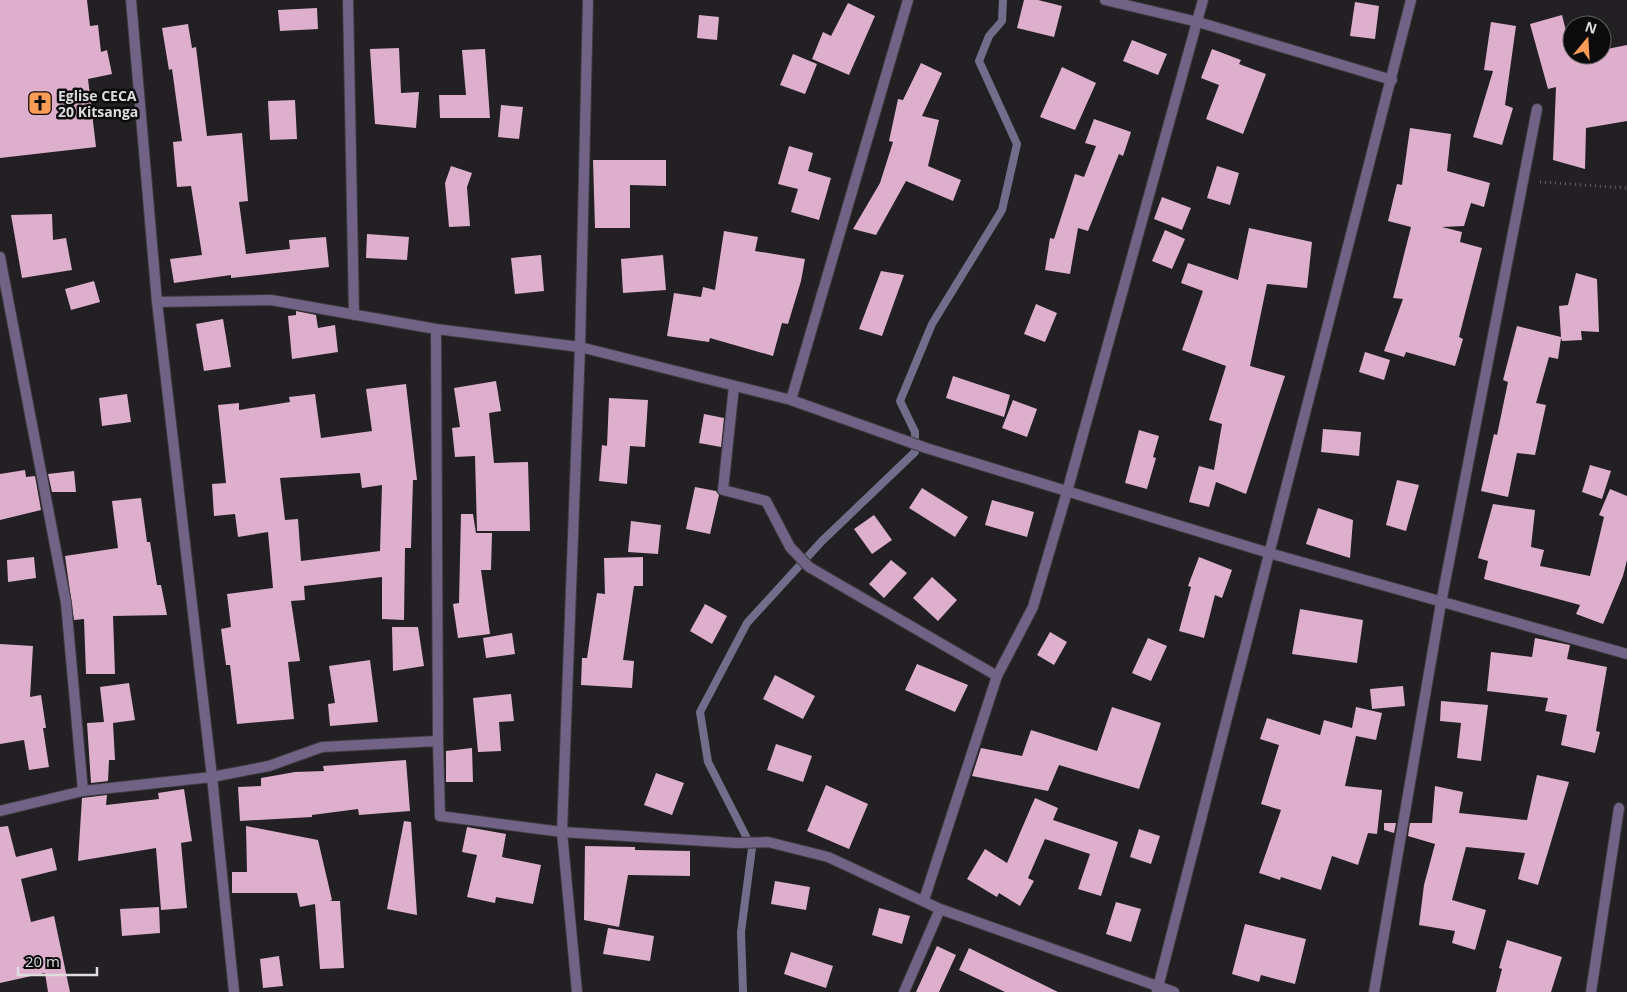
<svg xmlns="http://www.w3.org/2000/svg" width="1627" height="992" viewBox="0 0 1627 992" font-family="'Open Sans',sans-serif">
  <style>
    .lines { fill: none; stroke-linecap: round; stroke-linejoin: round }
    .stream { stroke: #706e8a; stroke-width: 8 }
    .building { fill: #ddafcc; fill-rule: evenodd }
    .service-casing { stroke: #3d3a3e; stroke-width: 12 }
    .minor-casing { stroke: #3d3a3e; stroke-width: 12 }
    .path { stroke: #666367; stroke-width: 3; stroke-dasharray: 1 4; stroke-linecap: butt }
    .service { stroke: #716386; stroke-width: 10 }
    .minor { stroke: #716386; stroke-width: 10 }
    .labels { text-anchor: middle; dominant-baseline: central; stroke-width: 5; stroke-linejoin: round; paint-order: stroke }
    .poi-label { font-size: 14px; font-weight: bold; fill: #dedcdf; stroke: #0c0b0c; text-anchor: start }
  </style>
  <rect width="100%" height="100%" fill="#232024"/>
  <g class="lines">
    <!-- stream -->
    <path class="stream" d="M743,992L741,932L752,848L708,762L700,712L747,623L822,541L915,452V432L900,401L932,324L1002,210L1017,144L979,61L989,36L1002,21L1003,0"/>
  </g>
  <!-- building -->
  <path class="building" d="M0,0H87L90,26L98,25L101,52L107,50L112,74L88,79L96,147L0,158Z
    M1024,0H1038L1062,6L1054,37L1017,28Z
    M1355,2L1379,6L1375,39L1350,36Z
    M848,3L875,16L849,75L812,59L823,32L831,36Z
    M317,8L318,29L280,31L278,10Z
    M699,15L719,17L717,40L697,38Z
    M1562,15L1572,55H1602V50L1627,45V121L1586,128L1585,169L1553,160L1556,87L1548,89L1530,24Z
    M1491,22L1516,26L1505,105L1513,108L1502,145L1473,137L1493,71L1484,70Z
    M188,24L192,48L196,47L207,136L242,133L248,201L239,202L246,254L290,249L289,240L326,237L329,267L231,278V275L174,283L170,259L202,255L191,186L177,187L173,142L182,141L172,69L169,70L162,28Z
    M1132,40L1167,54L1158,75L1123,61Z
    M399,48L401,93L419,92L416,128L375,124L370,49Z
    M485,49L490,118H440L439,95H466L462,50Z
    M1212,49L1241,60L1239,64L1266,74L1243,134L1206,119L1219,85L1201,78Z
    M793,54L817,64L805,94L780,85Z
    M921,63L942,73L922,116L939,120L928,166L961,180L953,201L906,181L876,235L853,229L880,183L893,142L889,141L898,99L903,100Z
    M1062,67L1096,83L1075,130L1040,117Z
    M295,100L297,139L270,140L268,101Z
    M501,105L523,107L519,139L498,137Z
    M1094,119L1131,132L1123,156L1119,154L1088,231L1078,228L1070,274L1045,270L1050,238L1054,239L1075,174L1084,177L1096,146L1085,143Z
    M1410,128L1451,134L1447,171L1490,183L1484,207L1471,203L1464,226L1442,227L1462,232L1460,242L1482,248L1459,337L1463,339L1455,366L1406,352L1404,357L1384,351L1403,299L1393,298L1411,227L1388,221L1397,184L1402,185Z
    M789,146L813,153L808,171L831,178L819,220L791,212L798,189L778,184Z
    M593,160H666V186L630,185V228H595Z
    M451,166L472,173L467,187L470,226L449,227L445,183Z
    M1217,166L1239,173L1230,205L1207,198Z
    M1162,197L1191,208L1182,230L1154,219Z
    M52,214L53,240L66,238L72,270L22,278L11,215Z
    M1249,228L1312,242L1307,288L1267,284L1250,366L1285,376L1246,494L1216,482L1209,507L1189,502L1199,466L1214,470L1222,424L1209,420L1226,366L1182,350L1203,291L1181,283L1188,263L1238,280Z
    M1165,230L1185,239L1172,269L1152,261Z
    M724,231L758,237L755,251L805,259L801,281L788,324L782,323L773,356L710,338L709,342L667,336L674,293L701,297L703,287L715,290Z
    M367,234L409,237L407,260L366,258Z
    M541,255L544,291L515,294L511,258Z
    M663,255L666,290L623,293L621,259Z
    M881,271L904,275L882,336L859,329Z
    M1576,273L1597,279L1599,332L1581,331L1582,340L1562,341L1561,338L1558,359L1549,357L1536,403L1546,405L1535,455L1517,453L1508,497L1481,491L1494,434L1497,435L1508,382L1503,380L1517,326L1561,337L1559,306L1568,305Z
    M94,281L100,302L71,310L65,289Z
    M1036,304L1057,313L1045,342L1024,334Z
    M296,311L316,315L318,328L335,325L338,352L292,359L288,316L296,315Z
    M223,319L231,367L204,371L196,324Z
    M1365,352L1390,360L1384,380L1359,372Z
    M953,376L1010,395L1004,417L946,398Z
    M496,381L501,411L489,413L494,463L528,462L530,531H477L475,456L455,457L452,428L460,427L454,388Z
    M406,384L417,480H413L411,548H405L404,620L382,619V577L304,586L305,600L291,601L300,661L288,662L294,719L237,724L230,665H226L221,629L231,627L227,594L273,588L268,532L238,537L235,514L214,516L212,484L226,483L218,405L239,403V410L290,402L289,397L315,394L321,438L372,431L366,389ZM360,473L362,488L382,485L380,551L301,561L298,519L285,520L280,478Z
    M127,394L131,422L102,426L99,398Z
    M609,398L648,400L645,447L630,446L627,484L599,481L602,445L607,446Z
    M1013,400L1037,409L1027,437L1002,428Z
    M704,414L724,418L721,447L699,443Z
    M1323,429L1361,432L1359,456L1321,452Z
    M1139,430L1159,436L1153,457L1156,458L1147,489L1125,483Z
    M1590,465L1611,471L1602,499L1582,492Z
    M25,470L26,477L35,476L41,510L0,520V474Z
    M74,471L76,492H52L48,474Z
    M1397,480L1419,485L1406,531L1386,525Z
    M695,487L716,491L719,495L710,534L686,529Z
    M922,488L968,517L955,537L909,508Z
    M1610,489L1627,496V560L1623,576L1603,624L1576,614L1580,605L1484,579L1488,561L1478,558L1493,504L1535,510L1531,547L1544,550L1540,566L1590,576L1604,517L1599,515Z
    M141,498L147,542H150L157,585H161L167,615L113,616L115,674H86L84,619L74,620L65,556L118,548L112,501Z
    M992,500L1034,512L1027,537L985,525Z
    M1318,508L1353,520L1350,558L1306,544Z
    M461,514H473L476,533H492L491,570H481L490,634L458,638L453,604L459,603Z
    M874,515L892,540L872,554L854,529Z
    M631,521L661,525L658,554L628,552Z
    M34,557L36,578L8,582L7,560Z
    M643,557V586H634L623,660L634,661L632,688L581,685L582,658H587L597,593L605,594L604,558Z
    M1199,557L1232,570L1222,598L1215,595L1204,638L1179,631L1191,587L1188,586Z
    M891,560L907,573L884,598L869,584Z
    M932,577L957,600L938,621L913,598Z
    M705,604L727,616L712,644L690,631Z
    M1300,609L1363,620L1357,663L1292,654Z
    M392,627H418L424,666L393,671Z
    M1050,632L1067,642L1054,665L1037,655Z
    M512,633L515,654L486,658L483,638Z
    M1148,638L1167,646L1151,681L1132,673Z
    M1535,638L1570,645L1567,659L1607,667L1596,731L1600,732L1595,753L1561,745L1567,715L1545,711L1548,698L1487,691L1491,652L1532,657Z
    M0,644L33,646L30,697L41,695L46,728H43L49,767L29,770L24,740L0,744Z
    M370,660L378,722L330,726L328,704L335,703L329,666Z
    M917,664L968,685L955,712L905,690Z
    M775,675L815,696L803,719L763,699Z
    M129,683L135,720L113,723L115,760H109L108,781L91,783L87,723L104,722L100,687Z
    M1403,686L1405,706L1372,709L1370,689Z
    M511,694L514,721L499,722L501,751L478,752L473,698Z
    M1441,701L1488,705L1481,761L1457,758L1461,723L1440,721Z
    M1112,707L1161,723L1139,789L1059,765L1048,791L972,776L981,748L1022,756L1031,730L1097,751Z
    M1356,707L1382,713L1376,740L1356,736L1345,786L1382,790L1377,834L1368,833L1358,865L1332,856L1321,890L1281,877L1280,880L1259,873L1281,810L1261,804L1279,745L1260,739L1267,718L1320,735L1324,720L1352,728Z
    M776,744L812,756L803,782L767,770Z
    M472,748L473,782H446V751Z
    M406,760L410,811L359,815L358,809L312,815V817L240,821L238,787L261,786V778L295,772L324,771L323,766Z
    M656,773L684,783L672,815L644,805Z
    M1537,775L1569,782L1538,885L1518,879L1525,853L1466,847L1452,900L1486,910L1475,950L1452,943L1455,931L1419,925L1424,885L1435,844L1408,836L1410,823H1432L1435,786L1463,792L1459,813L1527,820Z
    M826,785L868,804L849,849L807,831Z
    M184,789L192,841L181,843L187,908L161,910L156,848L78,861L82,798L107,795L106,805L159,799L158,793Z
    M1035,798L1058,808L1053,820L1118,842L1101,896L1078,889L1090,854L1045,839L1028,878L1034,881L1020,906L999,893L997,897L967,879L985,849L1007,863Z
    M404,821L411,822L417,915L387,909Z
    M1384,823H1396L1394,833L1384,830Z
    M8,826L16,857L52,848L57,870L21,879L31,922L54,916L70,992H48L45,973L0,983V827Z
    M246,826L318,840L332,900L330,901H340L344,968L320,969L315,904L300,907L297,893H232V872H247Z
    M467,827L506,834L502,857L541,865L533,904L496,897L495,903L467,897L477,855L462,852Z
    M1139,829L1160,836L1151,864L1130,857Z
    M585,846L635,847V850L690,851V876L628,875L619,927L584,920Z
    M775,881L810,887L806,910L771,904Z
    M1116,902L1141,909L1131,942L1106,934Z
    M159,907L160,933L122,936L120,909Z
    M879,908L910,916L902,944L872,935Z
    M1245,924L1306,939L1295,984L1261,975L1259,982L1232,974Z
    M608,928L654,936L650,961L603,954Z
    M1507,940L1562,957L1551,992H1496L1502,969L1499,968Z
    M937,946L956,955L939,992H916Z
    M969,948L1058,992H1005L959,970Z
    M791,952L833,966L826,988L784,974Z
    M279,956L283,986L263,988L260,959Z"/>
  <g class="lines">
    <!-- service casing -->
    <g class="service-casing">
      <path id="service" d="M734,386L723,490L766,501L790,547L809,567L997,676"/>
    </g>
    <!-- minor casing -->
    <g class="minor-casing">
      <path id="minor" d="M131,0L157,302L212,777L234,992
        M348,0L354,315
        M1105,0L1198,22L1392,80
        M0,257L66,603L83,791
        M157,302L271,300L436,329L580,347L791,400L926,448L1269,553L1627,654
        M436,329L438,741L440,816L562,832L737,843L768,842L828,857L940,909L1174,992
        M791,400L908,0
        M0,811L83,791L212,777L269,766L322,747L438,741
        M924,900L997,676L1033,607L1067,492L1203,0
        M1157,991L1411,0
        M577,992L562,832L580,347L588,0
        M904,992L940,909
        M1374,992L1441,603L1537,109
        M1591,992L1619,808"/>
    </g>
    <!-- path -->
    <path class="path" d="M1540,182L1627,188"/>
    <!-- service -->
    <use href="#service" class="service"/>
    <!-- minor -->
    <use href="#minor" class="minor"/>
  </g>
  <!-- icons -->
  <defs>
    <g id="church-square" transform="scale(1.25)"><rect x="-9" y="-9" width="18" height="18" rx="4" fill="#fd9c57" stroke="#0c0b0c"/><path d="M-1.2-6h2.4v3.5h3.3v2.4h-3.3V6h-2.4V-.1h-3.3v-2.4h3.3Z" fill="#111"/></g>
  </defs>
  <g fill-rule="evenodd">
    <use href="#church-square" x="40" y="103"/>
  </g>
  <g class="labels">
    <!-- poi labels -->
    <g class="poi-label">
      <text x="58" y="95">Eglise CECA<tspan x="58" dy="16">20 Kitsanga</tspan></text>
    </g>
  </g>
  <!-- north arrow -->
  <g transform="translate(1587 40) rotate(18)"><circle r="24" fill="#0c0b0c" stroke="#605f60"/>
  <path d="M0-4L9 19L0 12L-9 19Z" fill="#fd9c57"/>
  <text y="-8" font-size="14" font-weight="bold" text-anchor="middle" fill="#dedcdf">N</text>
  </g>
  <!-- scale -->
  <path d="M18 967v8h79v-8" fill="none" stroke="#dedcdf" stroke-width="2.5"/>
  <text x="25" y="967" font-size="15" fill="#dedcdf" stroke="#0c0b0c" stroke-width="4" paint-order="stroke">20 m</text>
</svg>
